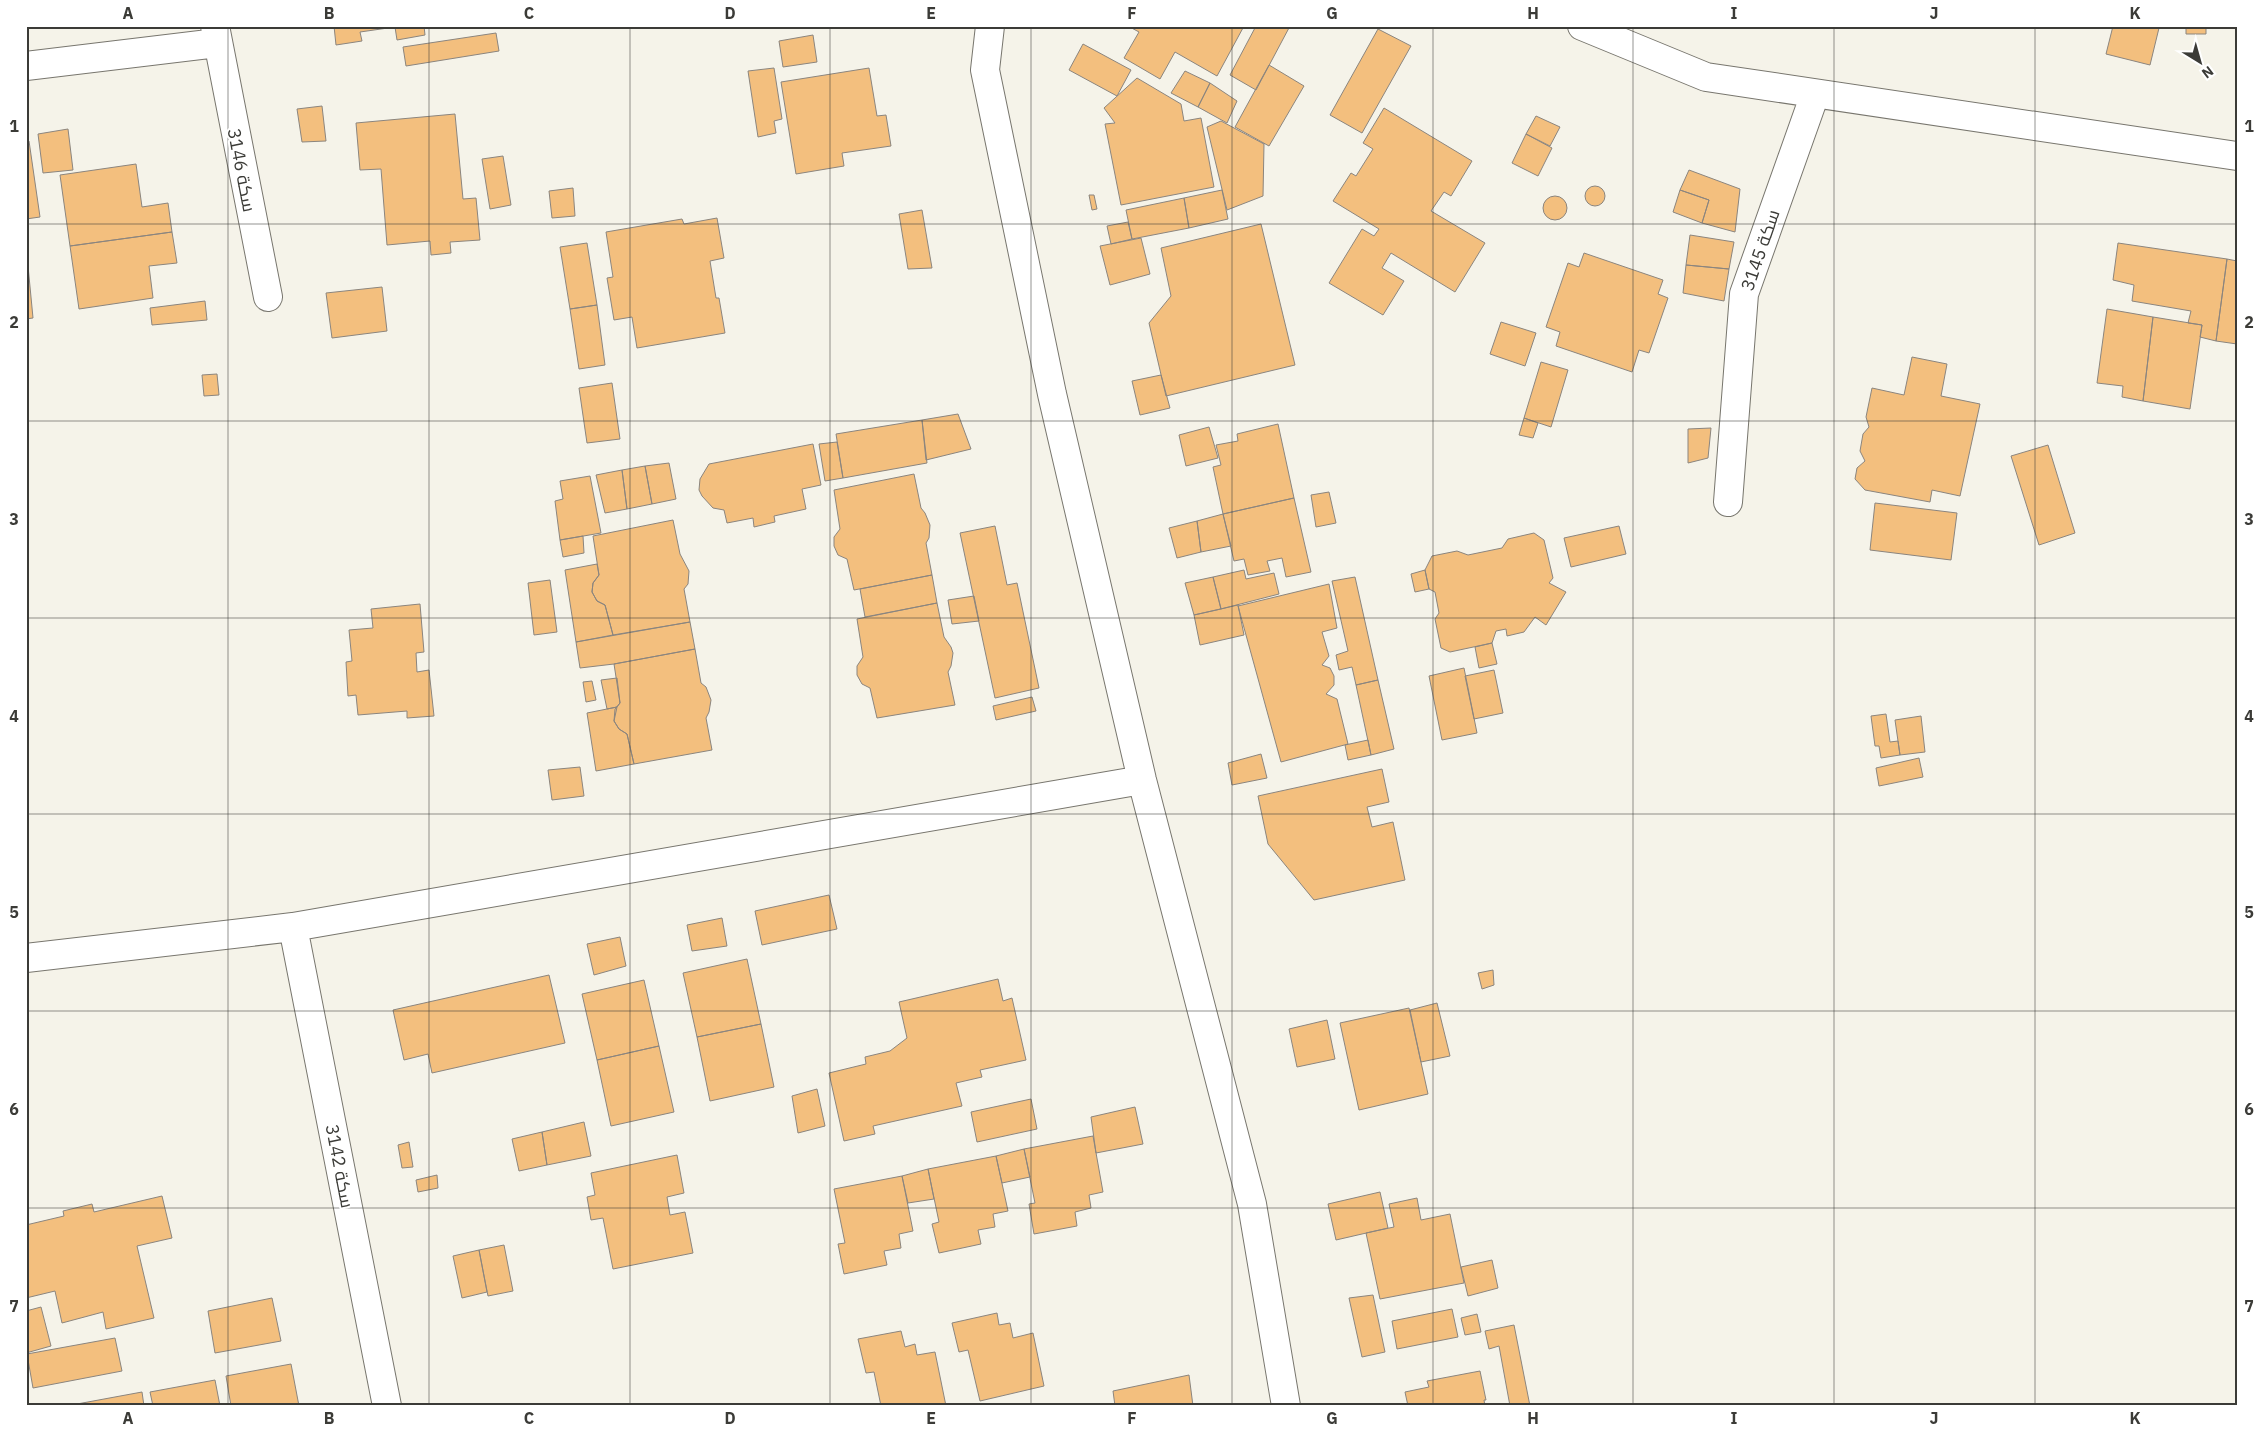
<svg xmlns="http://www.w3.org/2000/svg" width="2263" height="1432" viewBox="0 0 2263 1432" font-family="'IBM Plex Sans',Cairo,sans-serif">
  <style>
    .building { fill: #f3bf7e; stroke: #8b857e }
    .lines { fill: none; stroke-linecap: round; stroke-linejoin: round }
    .minor-casing { stroke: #78766e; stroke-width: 30 }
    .minor { stroke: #fff; stroke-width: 28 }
    .grid { fill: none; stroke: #3b3b37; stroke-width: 1; stroke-opacity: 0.55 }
    .labels { text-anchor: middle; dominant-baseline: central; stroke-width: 4; stroke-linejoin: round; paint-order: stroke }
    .street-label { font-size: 18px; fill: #3b3b37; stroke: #fff }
    .neatline { fill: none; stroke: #3b3b37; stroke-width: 2 }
    .grid-label { font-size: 16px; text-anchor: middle; font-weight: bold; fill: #3b3b37 }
  </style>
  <rect width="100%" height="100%" fill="#f5f3e9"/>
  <!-- building -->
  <path class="building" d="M334,26H424L425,35L397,40L395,27L360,32L362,41L336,45Z
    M1128,26H1244L1217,76L1175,52L1160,79L1124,58L1139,32Z
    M1256,26H1290L1256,90L1230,75Z
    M2113,26L2159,28L2150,65L2106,54Z
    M2186,26H2206V34H2186Z
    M1378,29L1411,46L1362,133L1330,115Z
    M496,33L499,51L406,66L403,47Z
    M813,35L817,62L783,67L779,41Z
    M1083,44L1131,70L1117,96L1069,70Z
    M1269,65L1304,86L1269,146L1235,127Z
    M774,68L782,119L774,121L776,133L758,137L748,71Z
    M869,68L877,116L886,115L891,146L842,153L844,166L796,174L781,82Z
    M1185,71L1210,83L1198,107L1171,93Z
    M1137,78L1181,104L1184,121L1201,118L1214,187L1121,205L1105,124L1115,123L1104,108Z
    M1210,83L1237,101L1227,123L1198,107Z
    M322,106L326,141L302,142L297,109Z
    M1384,108L1472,161L1451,196L1444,192L1431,211L1485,243L1455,292L1391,253L1382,268L1404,281L1383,315L1329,283L1362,229L1374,236L1379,229L1333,201L1351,173L1356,176L1373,149L1363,143Z
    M455,114L463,199L476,198L480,240L450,242L451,253L431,255L430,241L387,245L381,169L360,170L356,123Z
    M1536,116L1560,127L1550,146L1526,134Z
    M1221,121L1264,144L1263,196L1227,210L1207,127Z
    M68,129L73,170L43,173L38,134Z
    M1526,134L1552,148L1538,176L1512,163Z
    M26,141H29L40,217L26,219Z
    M503,156L511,205L490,209L482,159Z
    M136,164L142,207L168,203L172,232L70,246L60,175Z
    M1689,170L1740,189L1735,232L1702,223L1709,200L1680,190Z
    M1585 196a10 10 0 1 1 20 0a10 10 0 1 1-20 0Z
    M573,188L575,216L552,218L549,191Z
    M1222,190L1228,219L1189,228L1184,198Z
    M1680,190L1709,200L1702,223L1673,212Z
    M1089,195H1094L1097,209L1092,210Z
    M1543 208a12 12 0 1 1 24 0a12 12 0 1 1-24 0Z
    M1184,198L1189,228L1132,239L1126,210Z
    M922,210L932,268L908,269L899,214Z
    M717,218L724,258L710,261L716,298H719L725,333L637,348L632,317L614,320L607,278L613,277L606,232L682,219L684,224Z
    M1128,222L1132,239L1111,244L1107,226Z
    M1261,224L1295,365L1166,396L1149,323L1171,296L1161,248Z
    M172,232L177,263L149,266L153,298L79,309L70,246Z
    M1690,235L1734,242L1729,269L1686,265Z
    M1141,238L1150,274L1110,285L1100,246Z
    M587,243L597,305L570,309L560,247Z
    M2118,243L2227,259L2216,341L2200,337L2202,325L2188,323L2191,311L2132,301L2134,285L2113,280Z
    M26,245L33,318L26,319Z
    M1584,253L1663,280L1658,294L1668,298L1649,353L1639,350L1632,372L1556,346L1560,332L1546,327L1568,263L1579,267Z
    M2227,259L2237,261V344L2216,341Z
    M1686,265L1729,269L1724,301L1683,293Z
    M382,287L387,331L332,338L326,293Z
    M205,301L207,320L152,325L150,308Z
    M597,305L605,365L579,369L570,309Z
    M2107,309L2153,317L2143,401L2122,397L2123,386L2097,383Z
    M2153,317L2202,325L2190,409L2143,401Z
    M1501,322L1536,333L1525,366L1490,354Z
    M1912,357L1947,364L1941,396L1980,404L1960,496L1932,490L1930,502L1865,490L1855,479L1857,468L1865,461L1860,451L1863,434L1869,427L1866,417L1872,388L1904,395Z
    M1541,362L1568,370L1551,427L1524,418Z
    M217,374L219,395L204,396L202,375Z
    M1161,375L1170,408L1140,415L1132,381Z
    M612,383L620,439L587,443L579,388Z
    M958,414L971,449L926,460L922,420Z
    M1524,418L1538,423L1533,438L1519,435Z
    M922,420L927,463L843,478L836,434Z
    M1278,424L1294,498L1223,514L1213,467L1221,465L1216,445L1238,441L1237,434Z
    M1209,427L1218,458L1186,466L1179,435Z
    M1711,428L1708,458L1688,463V429Z
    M837,442L843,478L825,481L819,444Z
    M813,444L821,485L802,489L806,509L774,516L775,522L754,527L753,518L727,523L724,510L713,508L702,496L699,490L700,479L709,464Z
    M2048,445L2075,533L2039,545L2011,456Z
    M669,463L676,499L652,504L645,466Z
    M645,466L652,504L627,509L622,470Z
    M622,470L627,509L605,513L596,475Z
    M914,474L921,508L925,513L930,525L929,538L926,543L932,575L854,590L847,559L838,555L834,546V537L840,529L834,490Z
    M590,476L601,533L560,540L555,501L563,499L560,481Z
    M1329,492L1336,523L1316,527L1311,495Z
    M1294,498L1311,572L1286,577L1282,558L1267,561L1270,571L1248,575L1244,559L1234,561L1223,514Z
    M1875,503L1957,513L1951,560L1870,550Z
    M1223,514L1231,546L1201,552L1197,521Z
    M673,520L680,554L689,571L688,584L684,589L690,622L613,635L605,605L597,601L592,592L593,583L599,575L593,536Z
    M1197,521L1201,552L1177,558L1169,528Z
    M995,526L1007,585L1017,583L1039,688L995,698L960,533Z
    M1619,526L1626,554L1571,567L1564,538Z
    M1534,533L1544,540L1553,578L1549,583L1566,592L1546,625L1535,617L1524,632L1507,636L1506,629L1496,631L1492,643L1450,652L1441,648L1435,619L1439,613L1435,592L1429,589L1425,570L1432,556L1457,551L1468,555L1502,548L1508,539Z
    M583,536L584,553L563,557L560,540Z
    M597,564L599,575L593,583L592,592L597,601L605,605L613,635L576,642L565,570Z
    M1244,570L1246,579L1274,573L1279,594L1221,609L1213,577Z
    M1425,570L1429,589L1415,592L1411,574Z
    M932,575L937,603L865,617L860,589Z
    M1213,577L1221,609L1194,615L1185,583Z
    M1355,577L1378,680L1356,685L1352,667L1339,670L1336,655L1348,651L1332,581Z
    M550,580L557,632L534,635L528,583Z
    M1329,584L1337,628L1322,632L1329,656L1322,665L1330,668L1334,676V685L1326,694L1337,699L1348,744L1281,762L1238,606Z
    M974,596L979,621L952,624L948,600Z
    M937,603L944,637L951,647L953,653L951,666L948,672L955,705L877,718L870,688L862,684L857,675V666L863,657L857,619Z
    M420,604L424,652L416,653L417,672L429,670L434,716L407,718V711L358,715L356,695L348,696L346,662L352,661L349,630L373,628L371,609Z
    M1238,605L1244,635L1200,645L1194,615Z
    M690,622L695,649L614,664L580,668L576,642Z
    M1492,643L1497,664L1479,668L1475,647Z
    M695,649L701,683L706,687L711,700L709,712L706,718L712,750L634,764L627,734L619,729L614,721L615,709L620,703L614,664Z
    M1464,668L1477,733L1442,740L1429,676Z
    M1494,670L1503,713L1474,719L1465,676Z
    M617,678L620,703L617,707L607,709L601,680Z
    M1378,680L1394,749L1371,755L1356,685Z
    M592,681L596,700L586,702L583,682Z
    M1032,697L1036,711L996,720L993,706Z
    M617,707L614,721L619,729L627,734L634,764L596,771L587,713Z
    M1886,714L1890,742L1898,741L1900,755L1881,758L1879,746H1875L1871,716Z
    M1921,716L1925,752L1900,755L1895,720Z
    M1368,740L1371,755L1348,760L1345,745Z
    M1261,754L1267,778L1232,785L1228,763Z
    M1919,758L1923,777L1879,786L1876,768Z
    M580,767L584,796L552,800L548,770Z
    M1382,769L1389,802L1367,807L1372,827L1393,822L1405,880L1314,900L1268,844L1258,796Z
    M829,895L837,929L762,945L755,911Z
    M722,918L727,946L692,951L687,925Z
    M620,937L626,966L594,975L587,944Z
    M747,959L761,1024L697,1037L683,973Z
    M1493,970L1494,985L1482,989L1478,973Z
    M549,975L565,1043L432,1073L428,1054L404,1060L393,1010Z
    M998,979L1003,1001L1012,998L1026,1060L980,1070L982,1077L956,1083L962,1106L873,1126L875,1134L844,1141L829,1073L866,1064L865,1057L890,1051L907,1038L899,1002Z
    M644,980L659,1046L597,1060L582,994Z
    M1437,1003L1450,1056L1421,1062L1410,1010Z
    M1409,1008L1428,1094L1359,1110L1340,1023Z
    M1327,1020L1335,1059L1297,1067L1289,1029Z
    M761,1024L774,1087L710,1101L697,1037Z
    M659,1046L674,1112L611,1126L597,1060Z
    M817,1089L825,1126L798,1133L792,1096Z
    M1031,1099L1037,1129L977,1142L971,1112Z
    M1135,1107L1143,1144L1096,1153L1091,1117Z
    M584,1122L591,1156L547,1165L542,1132Z
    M542,1132L547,1165L519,1171L512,1139Z
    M1093,1136L1103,1192L1089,1195L1091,1208L1075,1212L1077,1226L1034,1234L1029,1204L1035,1203L1024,1149Z
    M409,1142L413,1167L402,1168L398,1145Z
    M1024,1149L1030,1177L1002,1183L996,1156Z
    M677,1155L684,1193L667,1197L670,1215L685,1212L693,1253L613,1269L603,1218L591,1220L587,1197L595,1195L591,1173Z
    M996,1156L1008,1211L993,1214L995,1227L978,1230L981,1244L939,1253L932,1224L939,1222L928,1169Z
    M928,1169L934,1199L908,1203L902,1176Z
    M437,1175L438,1188L418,1192L416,1180Z
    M902,1176L913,1231L899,1234L901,1248L884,1251L887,1265L844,1274L838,1244L845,1243L834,1189Z
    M1380,1192L1388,1228L1336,1240L1328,1204Z
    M162,1196L172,1238L137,1246L154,1318L106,1329L103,1312L62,1323L55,1291L26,1298V1225L64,1216L63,1211L92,1204L94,1212Z
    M1417,1198L1421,1220L1450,1214L1464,1283L1380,1299L1366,1233L1394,1227L1389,1204Z
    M504,1245L513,1291L488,1296L479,1250Z
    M479,1250L487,1292L462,1298L453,1256Z
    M1492,1260L1498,1288L1468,1296L1461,1267Z
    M1373,1295L1385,1352L1362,1357L1349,1298Z
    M272,1298L281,1341L215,1353L208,1311Z
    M41,1307L51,1346L26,1353V1311Z
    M1452,1309L1458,1337L1397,1349L1392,1321Z
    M997,1313L999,1325L1010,1323L1013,1338L1033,1333L1044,1386L980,1401L968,1350L959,1352L952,1323Z
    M1477,1314L1481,1332L1465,1335L1461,1318Z
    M1514,1325L1530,1406H1510L1499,1346L1489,1349L1485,1331Z
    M901,1331L905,1347L915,1344L917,1355L935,1352L946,1406H881L874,1372L866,1373L858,1339Z
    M115,1338L122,1371L33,1388L27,1354Z
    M291,1364L299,1406H231L226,1376Z
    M1480,1371L1486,1400H1484L1485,1406H1408L1405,1392L1429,1387L1427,1381Z
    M1189,1375L1193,1406H1115L1113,1391Z
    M215,1380L220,1406H153L150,1392Z
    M142,1392L144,1406H77V1404Z"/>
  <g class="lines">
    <!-- minor casing -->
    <g class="minor-casing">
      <path id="minor" d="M215,26L268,297
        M990,26L985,70L1052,394L1142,780L1252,1204L1286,1406
        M1582,26L1706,77L2237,156
        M26,66L217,43
        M1728,502L1744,294L1815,94
        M293,927L387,1406
        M26,958L293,927L1142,780"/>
    </g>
    <!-- minor -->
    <use href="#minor" class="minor"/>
  </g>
  <!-- grid -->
  <path class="grid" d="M228,26V1406M429,26V1406M630,26V1406M830,26V1406M1031,26V1406M1232,26V1406M1433,26V1406M1633,26V1406M1834,26V1406M2035,26V1406M26,224H2237M26,421H2237M26,618H2237M26,814H2237M26,1011H2237M26,1208H2237"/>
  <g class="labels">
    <!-- street labels -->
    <g class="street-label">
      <text transform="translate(242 170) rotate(79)">سكة 3146</text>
      <text transform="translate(1760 250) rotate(-71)">سكة 3145</text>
      <text transform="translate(340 1166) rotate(79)">سكة 3142</text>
    </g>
  </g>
  <!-- border -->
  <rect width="2263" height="1432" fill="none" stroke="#ffffff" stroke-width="55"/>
  <!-- north arrow -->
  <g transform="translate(2200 62) rotate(143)" stroke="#ffffff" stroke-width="4" paint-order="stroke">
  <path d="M0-4L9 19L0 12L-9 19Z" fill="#3b3b37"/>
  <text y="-8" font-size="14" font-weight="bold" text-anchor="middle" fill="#3b3b37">N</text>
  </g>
  <rect x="28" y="28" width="2208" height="1376" class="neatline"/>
  <g class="grid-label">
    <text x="128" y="19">A</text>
    <text x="329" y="19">B</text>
    <text x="529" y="19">C</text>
    <text x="730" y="19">D</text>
    <text x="931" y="19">E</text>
    <text x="1132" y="19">F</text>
    <text x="1332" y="19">G</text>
    <text x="1533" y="19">H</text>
    <text x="1734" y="19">I</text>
    <text x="1934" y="19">J</text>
    <text x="2135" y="19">K</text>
    <text x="14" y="132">1</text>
    <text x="2249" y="132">1</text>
    <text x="14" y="328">2</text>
    <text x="2249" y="328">2</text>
    <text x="14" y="525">3</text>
    <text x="2249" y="525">3</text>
    <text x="14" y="722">4</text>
    <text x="2249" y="722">4</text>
    <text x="14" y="918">5</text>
    <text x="2249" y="918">5</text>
    <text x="14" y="1115">6</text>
    <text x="2249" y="1115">6</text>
    <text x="14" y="1312">7</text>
    <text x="2249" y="1312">7</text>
    <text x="128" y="1424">A</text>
    <text x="329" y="1424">B</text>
    <text x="529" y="1424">C</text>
    <text x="730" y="1424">D</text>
    <text x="931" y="1424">E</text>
    <text x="1132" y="1424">F</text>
    <text x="1332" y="1424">G</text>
    <text x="1533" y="1424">H</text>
    <text x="1734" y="1424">I</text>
    <text x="1934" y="1424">J</text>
    <text x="2135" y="1424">K</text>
  </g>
</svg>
